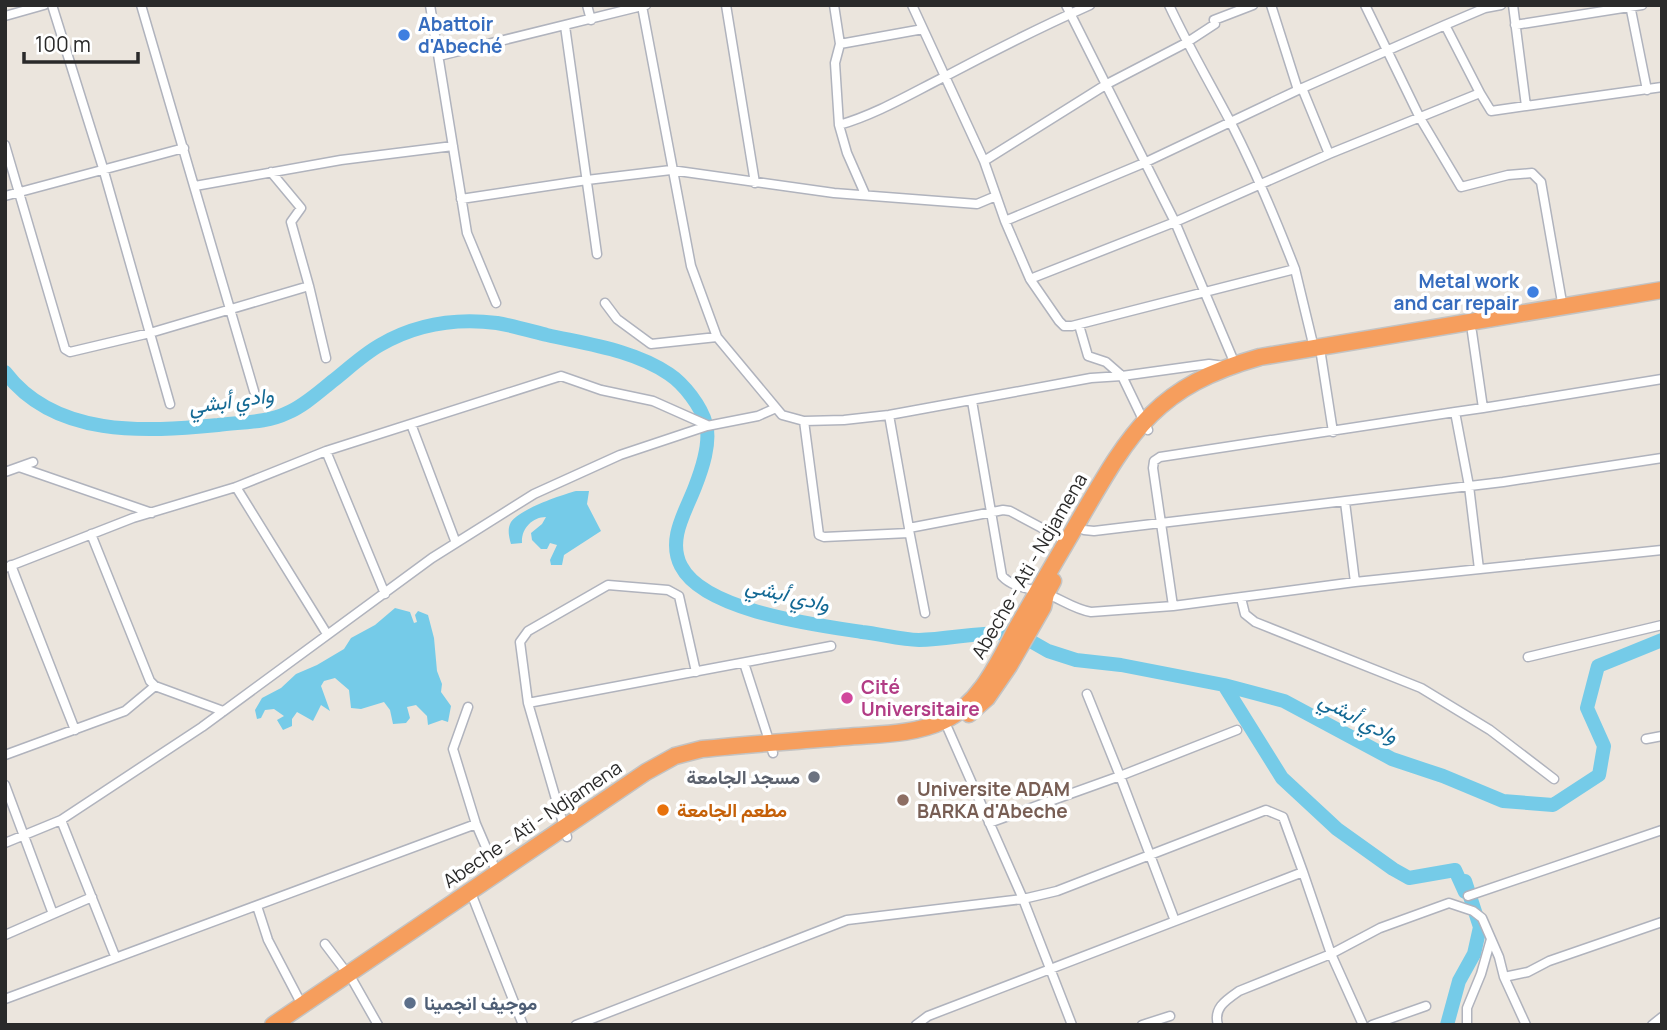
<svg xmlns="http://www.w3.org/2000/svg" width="1667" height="1030" viewBox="0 0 1667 1030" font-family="Manrope,Vazirmatn,sans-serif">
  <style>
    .water { fill: #75cbe8 }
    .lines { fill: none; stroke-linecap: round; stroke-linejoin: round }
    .river { stroke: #75cbe8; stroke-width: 14 }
    .street-casing { stroke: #b0b3bd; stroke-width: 11 }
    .highway-casing { stroke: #c3c3c3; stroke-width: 19 }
    .street { stroke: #fff; stroke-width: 8 }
    .highway { stroke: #f69e5d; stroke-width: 16 }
    .shop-dot { fill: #3f7fe0; stroke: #fff; stroke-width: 2.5 }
    .hotel-dot { fill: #d1479c; stroke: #fff; stroke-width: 2.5 }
    .worship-dot { fill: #6b7280; stroke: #fff; stroke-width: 2.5 }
    .education-dot { fill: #8d6e63; stroke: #fff; stroke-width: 2.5 }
    .food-dot { fill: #e8710a; stroke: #fff; stroke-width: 2.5 }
    .service-dot { fill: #5c6f8a; stroke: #fff; stroke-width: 2.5 }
    .labels { text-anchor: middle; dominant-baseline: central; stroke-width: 7; stroke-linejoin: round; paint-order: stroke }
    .shop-label { font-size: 19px; font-weight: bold; fill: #366cbe; stroke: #fff; text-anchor: start }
    .street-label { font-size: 19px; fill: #2a2a2a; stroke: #fff }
    .hotel-label { font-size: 19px; font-weight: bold; fill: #b23c85; stroke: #fff; text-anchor: start }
    .worship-label { font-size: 19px; font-weight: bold; fill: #5b616d; stroke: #fff; text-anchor: end }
    .education-label { font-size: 19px; font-weight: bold; fill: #785e54; stroke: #fff; text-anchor: start }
    .food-label { font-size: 19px; font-weight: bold; fill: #c56008; stroke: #fff; text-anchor: start }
    .service-label { font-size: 19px; font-weight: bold; fill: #4e5e75; stroke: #fff; text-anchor: start }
    .water-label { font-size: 21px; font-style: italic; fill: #146994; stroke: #fff }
  </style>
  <rect width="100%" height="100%" fill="#ebe5dd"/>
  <!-- water -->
  <path class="water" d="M576,491H589L587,504L601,531L564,555L562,565H551L550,560L557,545L550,543L547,549H541L532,540L531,533L542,524L546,517C532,517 521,529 522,543L511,544C509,537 507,529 511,522C520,509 561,495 576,491Z
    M395,608L410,612L414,623L417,622L415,615L418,611L428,615L434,638L437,671L442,684L441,692L451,706L448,722L442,720L428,725L427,716L416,705L407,707L410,718L406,723L393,724L390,710L384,702L361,709L351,708L349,690L335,678L324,681L321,686L330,711L321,705L313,721L297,712L292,719V726L283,730L277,720L284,716L274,709L265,710L261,718L257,719L255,710L262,698L281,688L296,674L317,665L344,649L351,638L375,625Z"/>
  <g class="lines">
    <!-- river -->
    <path class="river" d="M5,372C55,438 145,432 218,425C240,422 267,423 287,413C304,406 320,391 334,380C349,368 364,354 380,345C416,324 457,318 497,323C514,326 531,331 547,335C587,344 634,350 669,374C684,384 701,406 706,424C711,443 702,469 695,487C686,511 667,539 681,566C704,611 816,625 862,632C881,634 901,640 919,640C949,639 979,632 1008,633L1020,635L1048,651L1076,660L1121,665L1224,685L1284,701L1392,759L1443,776L1503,801L1553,805L1599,775L1604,746L1587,708L1598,666L1662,640
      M1224,685L1282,778L1337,829L1393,869L1409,878L1455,870L1465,892
      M1447,1025L1459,981L1474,954L1480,927L1465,881"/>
    <!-- street casing -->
    <g class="street-casing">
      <path id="street" d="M52,5L103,168L170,404
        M141,5L254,391
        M430,5L467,233L496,303
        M587,5L591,20
        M726,5L755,183
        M834,5L840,44L835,63L839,125L847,153L865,194
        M912,5L984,161
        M1066,5L1175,222L1235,364
        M1169,5C1188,46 1211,85 1232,125C1256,172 1276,220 1295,269
        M1253,5L1214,20L1215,24L1186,43L1107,84L984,161L1005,221L1030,279L1175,222L1329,154L1480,93L1491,111L1526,106
        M1271,5L1298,90
        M1365,5L1420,118L1461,187L1508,175L1532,173L1541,182L1563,308
        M1513,5L1526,106L1662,87
        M1630,5L1647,90
        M642,6L691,266L717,337L782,415L804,421L844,420L889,415L1091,378L1122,376L1148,430
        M5,16L44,5
        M1515,25L1642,5
        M565,26L597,254
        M840,44L923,29
        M439,56L646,5
        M1302,88L1329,154
        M1480,93L1445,25L1485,8L1501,5
        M839,125C877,114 910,94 946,76C993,51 1041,27 1090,5
        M5,145L65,349L70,352L150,333L309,286L291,222L301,208L271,172
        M195,186L341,160L453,146
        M5,196L184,148
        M461,199L587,180L671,170L834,193L977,204L996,196
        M1005,221L1144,163L1298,90L1445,25
        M1030,279L1059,321L1064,326H1072L1295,269L1314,348
        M309,286L326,358
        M605,303L617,319L651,344L717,337
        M1079,325L1088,356L1106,362L1122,376L1209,364L1225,366
        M1472,332L1483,408L1455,412L1469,486L1479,569
        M1321,355L1333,432
        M972,401L1002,576C1013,588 1030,588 1044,593C1060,598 1073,609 1091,612L1173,606
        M1483,408L1662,379
        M1455,412L1160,457L1154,461L1153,468L1173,606L1355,582L1662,550
        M889,415L909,528L1003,510L1010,511L1068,542
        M804,421L819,535L824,537L909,533
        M411,424L456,543
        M326,451L385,594
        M19,467L152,513
        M5,472L33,462
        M236,487L327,634
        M1345,502L1355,582
        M1076,526L1084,530L1094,531L1503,482L1662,458
        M909,530L925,613
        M91,534L150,681L155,686L223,711
        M11,565L75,730L14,576Z
        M5,568L133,518L236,487L326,451L561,376L601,390L653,401L707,425
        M1241,598L1245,614L1255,622L1421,688L1490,730L1554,779
        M1528,657L1662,625
        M744,663L773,753
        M1087,694L1120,776L1237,730
        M528,703L520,642L528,631L608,585L668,590L679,596L696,672
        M468,707L453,749L476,824L497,873
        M948,729L1023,899L1072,1025
        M1646,739L1662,736
        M5,755L125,711L155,686
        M5,785L53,914
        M61,820L115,956
        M989,823L1120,776L1175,921
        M567,837L528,703L831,646
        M5,843L61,820L202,727L432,558L534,494L620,455L707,426L758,416L776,408
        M1468,896L1662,830
        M473,898L523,1025
        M257,906L268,940L302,1005
        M5,935L92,897
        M325,944L353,981L378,1025
        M1504,977L1526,1025
        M5,999L476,824
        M576,1025L847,920L1023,899L1057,891L1266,810L1283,817L1303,872
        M916,1025L928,1016L1303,872L1331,954L1363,1025
        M1142,1025L1170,1016
        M1218,1025C1213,1008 1226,1000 1239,991L1331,954L1380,928L1449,903L1473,911L1482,918L1499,957L1504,977L1528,972L1549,961L1662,922
        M1372,1025L1426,1006
        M1467,1025V1008L1481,974L1491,939
        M1652,1025L1662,1017"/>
    </g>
    <!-- highway casing -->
    <g class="highway-casing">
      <path id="highway" d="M969,714L987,698L1009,666L1043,607L1046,594L1053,581
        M273,1025L646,772L675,756L702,749C750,744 797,741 845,737C878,734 913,735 943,721C979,705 998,663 1015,631C1037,592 1059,555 1081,517C1132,429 1157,386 1260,357L1662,290"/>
    </g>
    <!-- street -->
    <use href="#street" class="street"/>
    <!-- highway -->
    <use href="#highway" class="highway"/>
  </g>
  <!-- markers -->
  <g class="shop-dot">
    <circle cx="404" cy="35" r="7"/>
    <circle cx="1533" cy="292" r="7"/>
  </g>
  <circle class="hotel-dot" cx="847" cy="698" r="7"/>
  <circle class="worship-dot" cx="814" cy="777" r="7"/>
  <circle class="education-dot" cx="903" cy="800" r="7"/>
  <circle class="food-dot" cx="663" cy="810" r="7"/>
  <circle class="service-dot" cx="410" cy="1003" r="7"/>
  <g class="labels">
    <!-- shop labels -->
    <g class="shop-label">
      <text x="418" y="24">Abattoir<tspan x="418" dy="22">d'Abeché</tspan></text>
      <text x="1519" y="281" text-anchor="end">Metal work<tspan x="1519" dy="22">and car repair</tspan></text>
    </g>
    <!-- street labels -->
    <g class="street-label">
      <text transform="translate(1029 566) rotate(-60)">Abeche - Ati - Ndjamena</text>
      <text transform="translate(532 824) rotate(-34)">Abeche - Ati - Ndjamena</text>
    </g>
    <!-- hotel labels -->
    <g class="hotel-label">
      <text x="861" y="687">Cité<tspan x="861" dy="22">Universitaire</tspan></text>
    </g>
    <!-- worship labels -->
    <g class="worship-label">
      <text x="800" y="777">مسجد الجامعة</text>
    </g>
    <!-- education labels -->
    <g class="education-label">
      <text x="917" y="789">Universite ADAM<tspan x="917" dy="22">BARKA d'Abeche</tspan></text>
    </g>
    <!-- food labels -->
    <g class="food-label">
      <text x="677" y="810">مطعم الجامعة</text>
    </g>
    <!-- service labels -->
    <g class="service-label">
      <text x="424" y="1003">موجيف انجمينا</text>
    </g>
    <!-- water labels -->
    <g class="water-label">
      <text transform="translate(231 400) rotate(-8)">وادي أبشي</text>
      <text transform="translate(788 594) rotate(14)">وادي أبشي</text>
      <text transform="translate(1359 717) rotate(28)">وادي أبشي</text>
    </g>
  </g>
  <!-- border -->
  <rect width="1667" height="1030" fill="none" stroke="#2a2a2a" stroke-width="14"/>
  <!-- scale -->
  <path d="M24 52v10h114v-10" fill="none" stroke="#2a2a2a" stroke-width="3.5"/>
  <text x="35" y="52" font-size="21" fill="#2a2a2a" stroke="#ffffff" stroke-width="5" paint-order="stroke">100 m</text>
</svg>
